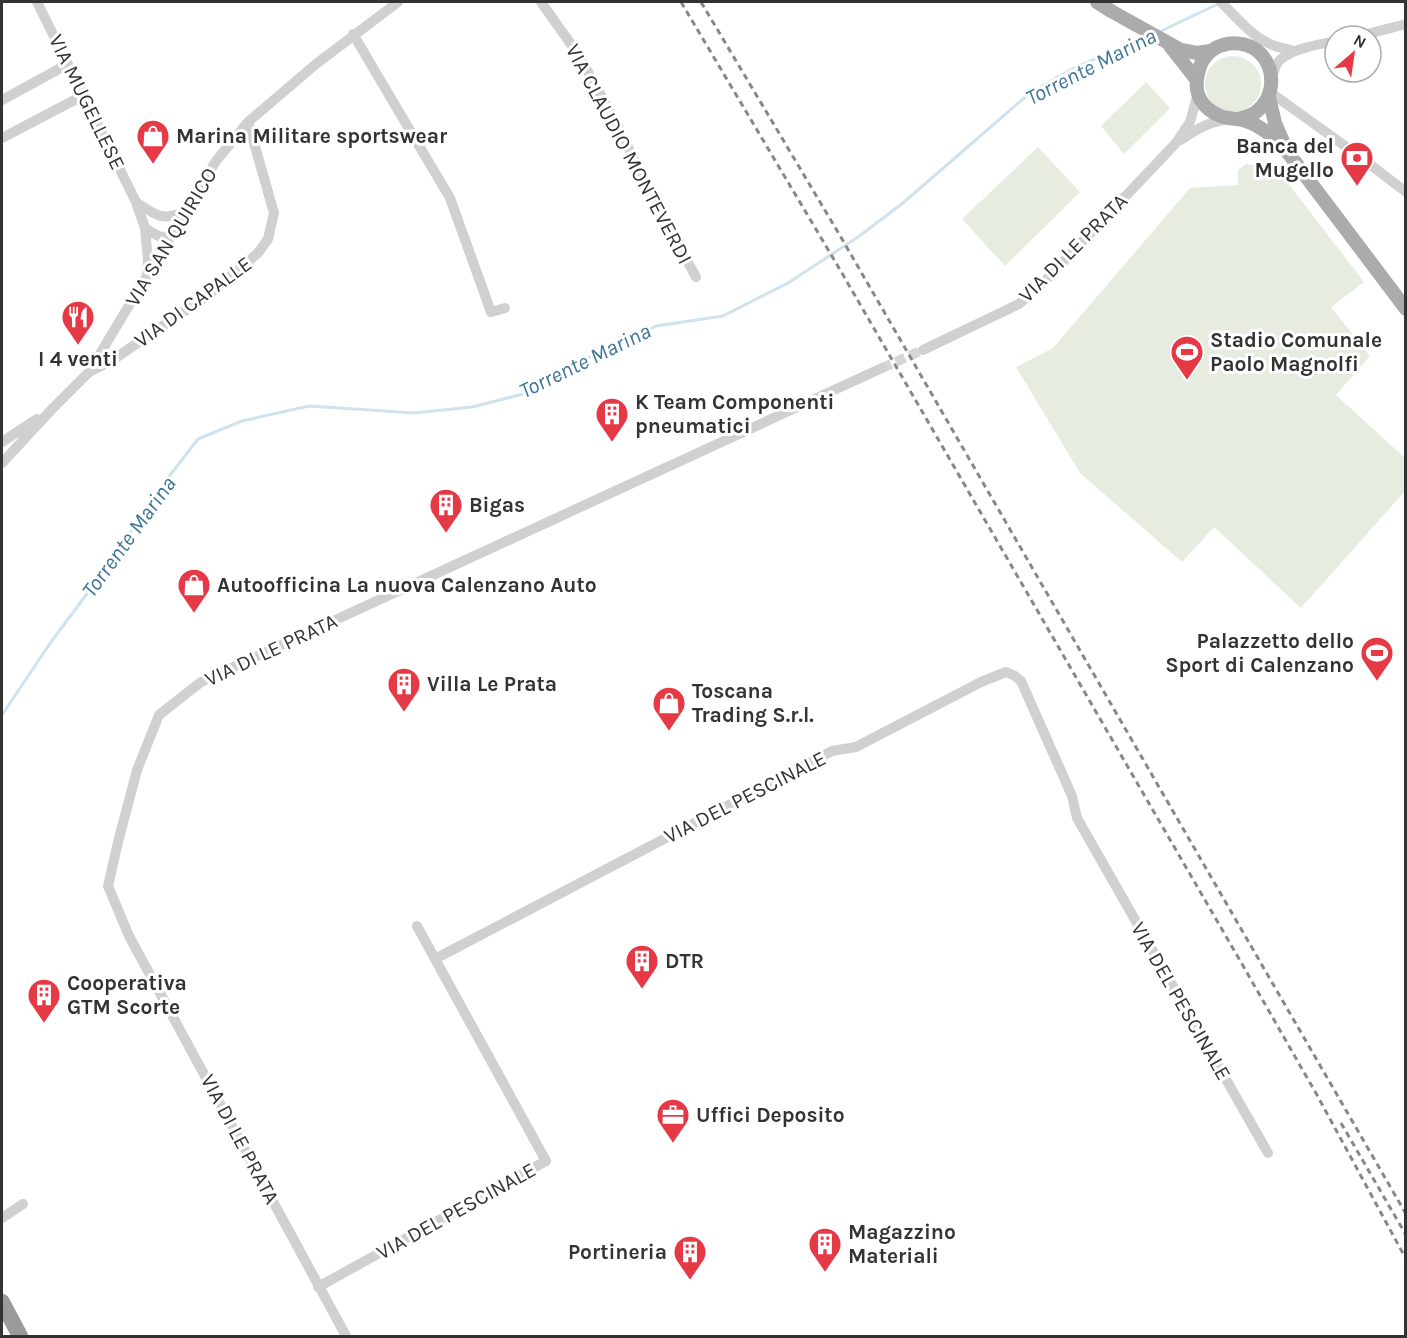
<svg xmlns="http://www.w3.org/2000/svg" width="1407" height="1338" viewBox="0 0 1407 1338" font-family="Karla,sans-serif">
  <style>
    .green { fill: #e6ecdf }
    .lines { fill: none; stroke-linecap: round; stroke-linejoin: round }
    .stream { stroke: #cfe2ee; stroke-width: 3 }
    .minor-tunnel { stroke: #d6d6d6; stroke-width: 10; stroke-dasharray: 10 5; stroke-linecap: butt }
    .minor { stroke: #d0d0d0; stroke-width: 10 }
    .major { stroke: #ababab; stroke-width: 14 }
    .highway { stroke: #9a9a9a; stroke-width: 16 }
    .rail { stroke: #888; stroke-width: 3; stroke-dasharray: 6 4.5; stroke-linecap: butt }
    .labels { text-anchor: middle; dominant-baseline: central; stroke-width: 6; stroke-linejoin: round; paint-order: stroke }
    .street-label { font-size: 21px; fill: #333; stroke: #fff }
    .poi-label { font-size: 21px; font-weight: bold; fill: #333; stroke: #fff; text-anchor: start }
    .water-label { font-size: 22px; font-style: italic; fill: #3f7597; stroke: #fff }
  </style>
  <rect width="100%" height="100%" fill="#fff"/>
  <!-- green -->
  <path class="green" d="M1205 84a28 28 0 1 1 56 0a28 28 0 1 1-56 0Z
    M1146,82L1170,108L1124,154L1101,126Z
    M1038,147L1080,192L1005,266L962,219Z
    M1246,164L1277,169L1364,282L1331,307L1370,356L1336,395L1405,458V491L1301,608L1214,527L1182,562L1080,473L1016,367L1053,348L1190,188L1238,185V170Z"/>
  <g class="lines">
    <!-- stream -->
    <path class="stream" d="M1159,32L1218,4
      M2,715L51,642L104,571L164,483L198,439L242,421L309,406L414,413L472,407L527,393L587,358L656,326L723,316L788,283L858,237L903,203L1031,92L1076,67L1148,37"/>
    <!-- minor-tunnel -->
    <path class="minor-tunnel" d="M882,368L923,350"/>
    <!-- minor -->
    <path class="minor" d="M37,2L136,202L145,228L148,261L147,274
      M541,2L578,54L616,122L653,199L696,277
      M1221,2C1234,15 1251,35 1268,43C1275,47 1284,48 1291,50
      M353,34L450,198L491,312L505,308
      M1359,36L1406,24
      M1272,78C1274,72 1275,65 1280,60C1294,48 1318,45 1335,41
      M1270,92L1359,156L1406,192
      M2,100L68,64
      M2,138L84,95
      M1181,140C1198,128 1209,122 1229,119
      M136,202C155,215 163,222 186,211
      M145,228L160,237L171,236
      M923,350L1019,304L1046,280L1176,143L1190,122L1198,93
      M91,371L111,361L211,293L258,253L268,239L274,213L248,122
      M2,442L37,419
      M2,463L52,409L89,372L216,161L248,122L316,64L398,2
      M417,926L435,959
      M2,1218L23,1204
      M318,1287L546,1161L435,959L832,751L856,747L981,682L1006,672L1015,676L1021,681L1072,796L1077,818L1268,1153
      M346,1336L129,936L108,886L118,842L137,770L159,715L201,682L882,368"/>
    <!-- major -->
    <path class="major" d="M1097,2L1111,11L1181,50L1197,53L1210,51
      M1170,46L1196,79
      M1269,97L1275,123L1284,144
      M1238,119C1244,117 1251,116 1256,112C1277,96 1276,64 1255,49C1246,43 1233,42 1223,45C1211,48 1202,58 1199,70C1192,92 1201,109 1223,117C1228,118 1232,119 1237,119C1245,120 1255,124 1262,129C1273,135 1281,146 1289,154L1406,309"/>
    <!-- highway -->
    <path class="highway" d="M2,1302L20,1336"/>
    <!-- rail -->
    <path class="rail" d="M681,2L839,268L1242,964L1317,1095L1406,1259
      M701,2L842,239L1406,1214
      M1341,1123L1406,1235"/>
  </g>
  <!-- icons -->
  <defs>
    <g id="shop-pin" transform="scale(1.725)"><path d="M0 17L-7.5 6A9.5 9.5 0 1 1 7.5 6Z" fill="#e63946" stroke="#fff"/><path d="M-5-2.5h2.3a2.7 3.5 0 0 1 5.4 0H5L5.5 6h-11ZM-1.5-2.5h3a1.5 2.3 0 0 0-3 0Z" fill="#fff"/></g>
    <g id="bank-pin" transform="scale(1.725)"><path d="M0 17L-7.5 6A9.5 9.5 0 1 1 7.5 6Z" fill="#e63946" stroke="#fff"/><path d="M-6-4H6V4H-6ZM0-2.3a2.3 2.3 0 1 0 0 4.6a2.3 2.3 0 1 0 0-4.6Z" fill="#fff"/></g>
    <g id="restaurant-pin" transform="scale(1.725)"><path d="M0 17L-7.5 6A9.5 9.5 0 1 1 7.5 6Z" fill="#e63946" stroke="#fff"/><path d="M-5-6h1v4h1v-4h1v4h1v-4h1v5L-1.5 .5V6h-2V.5L-5-1ZM5-6V6H3V1.5H1.5Q1.5-4 5-6Z" fill="#fff"/></g>
    <g id="stadium-pin" transform="scale(1.725)"><path d="M0 17L-7.5 6A9.5 9.5 0 1 1 7.5 6Z" fill="#e63946" stroke="#fff"/><path d="M0-5a6.5 5 0 1 0 0 10a6.5 5 0 1 0 0-10ZM-3.5-1.8h7v3.6h-7Z" fill="#fff"/></g>
    <g id="building-pin" transform="scale(1.725)"><path d="M0 17L-7.5 6A9.5 9.5 0 1 1 7.5 6Z" fill="#e63946" stroke="#fff"/><path d="M-4-6H4V6H1V3H-1V6H-4ZM-2.5-4.3h1.7v1.8h-1.7ZM.8-4.3h1.7v1.8H.8ZM-2.5-1h1.7V.8h-1.7ZM.8-1h1.7V.8H.8Z" fill="#fff"/></g>
    <g id="office-pin" transform="scale(1.725)"><path d="M0 17L-7.5 6A9.5 9.5 0 1 1 7.5 6Z" fill="#e63946" stroke="#fff"/><path d="M-6-3h4V-5.5h4V-3h4V5H-6ZM-1-4.5V-3h2v-1.5ZM-6 0V1H6V0Z" fill="#fff"/></g>
  </defs>
  <g fill-rule="evenodd">
    <use href="#shop-pin" x="153" y="136"/>
    <use href="#bank-pin" x="1357" y="158"/>
    <use href="#restaurant-pin" x="78" y="317"/>
    <use href="#stadium-pin" x="1187" y="352"/>
    <use href="#building-pin" x="612" y="414"/>
    <use href="#building-pin" x="446" y="505"/>
    <use href="#shop-pin" x="194" y="585"/>
    <use href="#stadium-pin" x="1377" y="653"/>
    <use href="#building-pin" x="404" y="684"/>
    <use href="#shop-pin" x="669" y="703"/>
    <use href="#building-pin" x="642" y="961"/>
    <use href="#building-pin" x="44" y="995"/>
    <use href="#office-pin" x="673" y="1115"/>
    <use href="#building-pin" x="825" y="1244"/>
    <use href="#building-pin" x="690" y="1252"/>
  </g>
  <g class="labels">
    <!-- street labels -->
    <g class="street-label">
      <text transform="translate(87 102) rotate(64)">VIA MUGELLESE</text>
      <text transform="translate(629 154) rotate(62)">VIA CLAUDIO MONTEVERDI</text>
      <text transform="translate(171 237) rotate(-59)">VIA SAN QUIRICO</text>
      <text transform="translate(1073 248) rotate(-45)">VIA DI LE PRATA</text>
      <text transform="translate(193 302) rotate(-36)">VIA DI CAPALLE</text>
      <text transform="translate(271 650) rotate(-25)">VIA DI LE PRATA</text>
      <text transform="translate(745 797) rotate(-27)">VIA DEL PESCINALE</text>
      <text transform="translate(1181 1001) rotate(60)">VIA DEL PESCINALE</text>
      <text transform="translate(240 1139) rotate(62)">VIA DI LE PRATA</text>
      <text transform="translate(456 1211) rotate(-29)">VIA DEL PESCINALE</text>
    </g>
    <!-- poi labels -->
    <g class="poi-label">
      <text x="176" y="136">Marina Militare sportswear</text>
      <text x="1334" y="146" text-anchor="end">Banca del<tspan x="1334" dy="24">Mugello</tspan></text>
      <text x="1210" y="340">Stadio Comunale<tspan x="1210" dy="24">Paolo Magnolfi</tspan></text>
      <text x="78" y="359" text-anchor="middle">I 4 venti</text>
      <text x="635" y="402">K Team Componenti<tspan x="635" dy="24">pneumatici</tspan></text>
      <text x="469" y="505">Bigas</text>
      <text x="217" y="585">Autoofficina La nuova Calenzano Auto</text>
      <text x="1354" y="641" text-anchor="end">Palazzetto dello<tspan x="1354" dy="24">Sport di Calenzano</tspan></text>
      <text x="427" y="684">Villa Le Prata</text>
      <text x="692" y="691">Toscana<tspan x="692" dy="24">Trading S.r.l.</tspan></text>
      <text x="665" y="961">DTR</text>
      <text x="67" y="983">Cooperativa<tspan x="67" dy="24">GTM Scorte</tspan></text>
      <text x="696" y="1115">Uffici Deposito</text>
      <text x="848" y="1232">Magazzino<tspan x="848" dy="24">Materiali</tspan></text>
      <text x="667" y="1252" text-anchor="end">Portineria</text>
    </g>
    <!-- water labels -->
    <g class="water-label">
      <text transform="translate(1091 67) rotate(-27)">Torrente Marina</text>
      <text transform="translate(585 361) rotate(-26)">Torrente Marina</text>
      <text transform="translate(129 537) rotate(-54)">Torrente Marina</text>
    </g>
  </g>
  <!-- border -->
  <rect width="1407" height="1338" fill="none" stroke="#333333" stroke-width="6"/>
  <!-- north arrow -->
  <g transform="translate(1353 54) rotate(29)"><circle r="28" fill="#ffffff" stroke="#adadad" stroke-width="1.5"/>
  <path d="M0-4.5L10 22L0 15L-10 22Z" fill="#e63946"/>
  <text y="-9" font-size="16" font-weight="bold" text-anchor="middle" fill="#333333">N</text>
  </g>
</svg>
